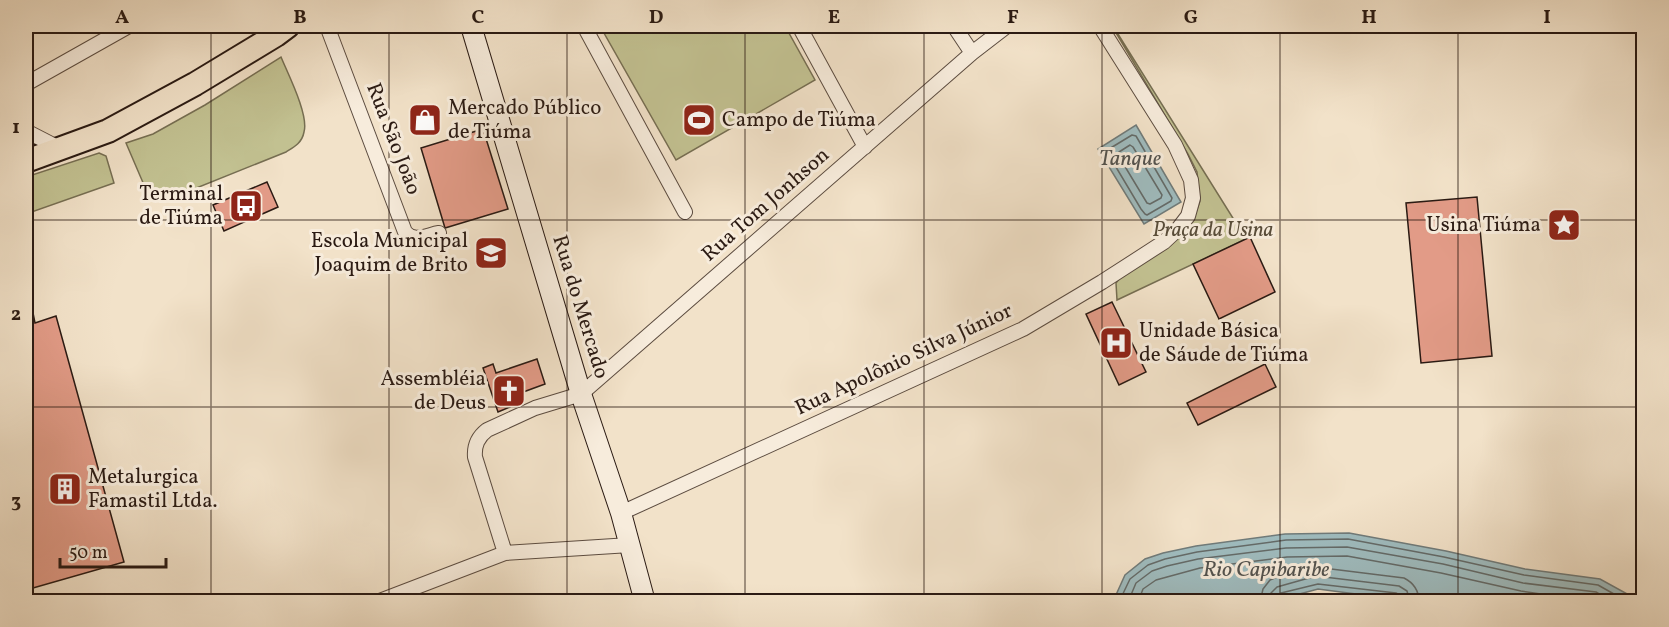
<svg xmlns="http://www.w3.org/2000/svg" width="1669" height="627" viewBox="0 0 1669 627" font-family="Vollkorn,serif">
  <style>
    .green { fill: #c2c191; stroke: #766e52; stroke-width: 1.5 }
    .water { fill: #9fbcbf; stroke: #707b7a; stroke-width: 1.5 }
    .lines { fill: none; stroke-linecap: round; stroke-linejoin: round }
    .shore { stroke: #646b69; stroke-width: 1.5 }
    .building { fill: #e29b87; stroke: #2a1a13; stroke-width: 1.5 }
    .street-casing { stroke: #5c4c40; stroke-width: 16 }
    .secondary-casing { stroke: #2a1a13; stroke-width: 22 }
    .primary-casing { stroke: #2a1a13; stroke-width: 26 }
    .street { stroke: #f7ecdc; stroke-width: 14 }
    .secondary { stroke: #f7ecdc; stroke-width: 20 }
    .primary { stroke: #f2e2c9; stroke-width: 22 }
    .grid { fill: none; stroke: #2a1a13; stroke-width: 1.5; stroke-opacity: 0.55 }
    .labels { text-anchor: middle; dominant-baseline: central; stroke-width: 6; stroke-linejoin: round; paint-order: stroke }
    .poi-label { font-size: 21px; fill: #2a1a13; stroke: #f7ecdc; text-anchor: start }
    .street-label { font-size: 21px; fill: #2a1a13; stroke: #f7ecdc }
    .park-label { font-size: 21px; font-style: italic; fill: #584c39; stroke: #f7ecdc }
    .water-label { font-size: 22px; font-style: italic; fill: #53534f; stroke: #f7ecdc }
    .neatline { fill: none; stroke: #2a1a13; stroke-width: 2 }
    .grid-label { font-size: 20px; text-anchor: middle; font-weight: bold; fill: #2a1a13 }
  </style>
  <rect width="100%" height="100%" fill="#f2e2c9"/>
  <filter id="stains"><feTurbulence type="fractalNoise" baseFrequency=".00333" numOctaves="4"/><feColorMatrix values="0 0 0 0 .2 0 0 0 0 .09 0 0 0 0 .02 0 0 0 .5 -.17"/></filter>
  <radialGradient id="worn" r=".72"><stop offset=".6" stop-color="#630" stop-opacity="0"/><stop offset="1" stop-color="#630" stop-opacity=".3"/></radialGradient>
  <!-- green -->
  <path class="green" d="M600,26H785L815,80L676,160Z
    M1112,26H1113L1246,239L1117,300L1116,283L1123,274L1194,218L1200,201L1197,172L1188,154Z
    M281,57C288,74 309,115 304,132C302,143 294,147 286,152L184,193L167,195L144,185L126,143L153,134L205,105Z
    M99,153L106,156L114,183L26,214V177Z"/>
  <!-- water -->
  <path class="water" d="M1136,125L1181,202L1144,224L1098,149Z
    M1349,533L1446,551L1525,569L1600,579L1640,601L1417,602L1318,589L1281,599L1278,601H1111L1115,597L1125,575L1145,559L1163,553L1196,546L1285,534Z"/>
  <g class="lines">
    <!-- shore -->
    <path class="shore" d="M1132,135L1136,136L1172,198L1171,201L1147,215L1145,214L1141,209L1107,152L1109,149Z
      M1130,145L1133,147L1162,195L1161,198L1150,204L1147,203L1118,155L1119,152Z
      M1119,602L1130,579L1148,565L1165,559L1197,552L1286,540L1348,539L1444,557L1524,575L1598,585L1628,602
      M1128,602L1136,583L1152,571L1167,566L1198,559L1286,548L1347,547L1443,564L1523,583L1596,592L1612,602
      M1138,602L1143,589L1156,580L1200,568L1287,557L1347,556L1441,573L1521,591L1594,602
      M1260,602L1263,589L1270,580L1277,577L1315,567L1404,578C1414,583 1419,590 1419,602
      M1269,602L1271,593L1277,587L1316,576L1399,586L1407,591L1410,602
      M1277,602V597L1281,593L1318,584L1396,593L1401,596L1403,602"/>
  </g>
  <!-- building -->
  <path class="building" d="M483,129L508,209L445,228L421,148Z
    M267,182L278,207L224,231L213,205Z
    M1477,197L1492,356L1421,363L1406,203Z
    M1250,237L1275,292L1219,319L1193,264Z
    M1112,302L1146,372L1119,385L1086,314Z
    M33,313L35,323L56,316L124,562L26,590V316Z
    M537,359L545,384L507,398L510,407L498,412L483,368L493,364L496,373Z
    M1265,364L1276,387L1198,425L1187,403Z"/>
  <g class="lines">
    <!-- street casing -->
    <g class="street-casing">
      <path id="street" d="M327,26L405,232C414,243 427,235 439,233
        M584,26L685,212
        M799,26L865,147
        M954,26L972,53
        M26,84L129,26
        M26,131L59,148
        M621,513L1023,329L1102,282L1164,242L1178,229L1188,216L1193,198L1191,180L1175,145L1100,26
        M505,553L475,457C474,445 478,437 487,430L535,408L581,394L972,53L1007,26
        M377,602L505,553L630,545"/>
    </g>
    <!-- secondary casing -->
    <g class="secondary-casing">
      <path id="secondary" d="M471,26L581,394L621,513L645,602"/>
    </g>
    <!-- primary casing -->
    <g class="primary-casing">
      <path id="primary" d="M26,161L108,131L195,84L276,35L288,26"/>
    </g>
    <!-- street -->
    <use href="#street" class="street"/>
    <!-- secondary -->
    <use href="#secondary" class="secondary"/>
    <!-- primary -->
    <use href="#primary" class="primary"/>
  </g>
  <!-- grid -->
  <path class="grid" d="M211,26V602M389,26V602M567,26V602M745,26V602M924,26V602M1102,26V602M1280,26V602M1458,26V602M26,220H1644M26,407H1644"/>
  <!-- icons -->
  <defs>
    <g id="shop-square" transform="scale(1.725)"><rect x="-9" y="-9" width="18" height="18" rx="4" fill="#8f2418" stroke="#f7ecdc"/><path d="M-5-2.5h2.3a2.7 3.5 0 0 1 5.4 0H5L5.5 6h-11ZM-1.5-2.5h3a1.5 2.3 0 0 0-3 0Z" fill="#fff"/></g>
    <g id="stadium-square" transform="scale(1.725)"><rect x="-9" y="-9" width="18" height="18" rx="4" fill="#8f2418" stroke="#f7ecdc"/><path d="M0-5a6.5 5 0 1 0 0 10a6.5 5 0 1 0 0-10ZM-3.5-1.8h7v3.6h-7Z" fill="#fff"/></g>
    <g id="bus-square" transform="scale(1.725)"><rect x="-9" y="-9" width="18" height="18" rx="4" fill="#8f2418" stroke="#f7ecdc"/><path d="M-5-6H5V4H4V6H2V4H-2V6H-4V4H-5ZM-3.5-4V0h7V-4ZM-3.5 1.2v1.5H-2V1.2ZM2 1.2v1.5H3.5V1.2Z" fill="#fff"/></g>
    <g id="sight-square" transform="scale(1.725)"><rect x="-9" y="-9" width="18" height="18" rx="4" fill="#8f2418" stroke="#f7ecdc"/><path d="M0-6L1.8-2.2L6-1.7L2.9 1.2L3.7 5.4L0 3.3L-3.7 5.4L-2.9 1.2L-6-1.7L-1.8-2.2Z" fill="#fff"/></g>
    <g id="school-square" transform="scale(1.725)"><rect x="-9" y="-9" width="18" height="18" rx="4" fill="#8f2418" stroke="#f7ecdc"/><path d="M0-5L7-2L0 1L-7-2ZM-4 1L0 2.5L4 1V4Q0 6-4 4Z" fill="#fff"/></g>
    <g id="hospital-square" transform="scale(1.725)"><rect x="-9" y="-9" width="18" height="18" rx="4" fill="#8f2418" stroke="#f7ecdc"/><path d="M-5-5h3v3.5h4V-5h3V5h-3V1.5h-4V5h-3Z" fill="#fff"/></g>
    <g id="church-square" transform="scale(1.725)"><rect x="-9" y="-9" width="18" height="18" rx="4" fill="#8f2418" stroke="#f7ecdc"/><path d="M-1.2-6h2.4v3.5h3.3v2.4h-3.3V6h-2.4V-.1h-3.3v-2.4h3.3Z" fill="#fff"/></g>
    <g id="building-square" transform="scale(1.725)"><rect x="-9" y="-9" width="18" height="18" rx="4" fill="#8f2418" stroke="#f7ecdc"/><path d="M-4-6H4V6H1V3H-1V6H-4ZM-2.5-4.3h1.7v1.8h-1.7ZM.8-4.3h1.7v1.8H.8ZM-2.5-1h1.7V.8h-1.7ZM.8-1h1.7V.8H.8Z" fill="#fff"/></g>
  </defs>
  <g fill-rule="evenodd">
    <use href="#shop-square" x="425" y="120"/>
    <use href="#stadium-square" x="699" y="120"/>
    <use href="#bus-square" x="246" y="206"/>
    <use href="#sight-square" x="1564" y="225"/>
    <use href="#school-square" x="491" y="253"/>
    <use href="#hospital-square" x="1116" y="343"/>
    <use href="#church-square" x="509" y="391"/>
    <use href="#building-square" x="65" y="489"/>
  </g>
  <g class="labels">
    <!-- poi labels -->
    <g class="poi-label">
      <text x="448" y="108">Mercado Público<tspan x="448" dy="24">de Tiúma</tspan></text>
      <text x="722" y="120">Campo de Tiúma</text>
      <text x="223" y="194" text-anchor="end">Terminal<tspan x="223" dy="24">de Tiúma</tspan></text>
      <text x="1541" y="225" text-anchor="end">Usina Tiúma</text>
      <text x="468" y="241" text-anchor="end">Escola Municipal<tspan x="468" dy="24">Joaquim de Brito</tspan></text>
      <text x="1139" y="331">Unidade Básica<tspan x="1139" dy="24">de Sáude de Tiúma</tspan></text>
      <text x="486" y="379" text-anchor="end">Assembléia<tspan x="486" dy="24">de Deus</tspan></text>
      <text x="88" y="477">Metalurgica<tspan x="88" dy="24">Famastil Ltda.</tspan></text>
    </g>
    <!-- street labels -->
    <g class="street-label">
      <text transform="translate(393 139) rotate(69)">Rua São João</text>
      <text transform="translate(766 205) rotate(-41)">Rua Tom Jonhson</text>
      <text transform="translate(580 307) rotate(73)">Rua do Mercado</text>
      <text transform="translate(904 360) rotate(-25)">Rua Apolônio Silva Júnior</text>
    </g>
    <!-- park labels -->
    <g class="park-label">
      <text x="1213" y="230">Praça da Usina</text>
    </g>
    <!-- water labels -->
    <g class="water-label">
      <text x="1130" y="159">Tanque</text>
      <text x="1266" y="570">Rio Capibaribe</text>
    </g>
  </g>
  <!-- margin -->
  <rect width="1669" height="627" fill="none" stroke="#f2e2c9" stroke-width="66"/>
  <!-- scale -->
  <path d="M60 558v9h106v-9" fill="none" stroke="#2a1a13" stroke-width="3"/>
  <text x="69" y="558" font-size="18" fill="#2a1a13" stroke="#f7ecdc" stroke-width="4.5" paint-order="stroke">50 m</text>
  <rect x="33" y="33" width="1603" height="561" class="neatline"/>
  <g class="grid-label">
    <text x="122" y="23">A</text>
    <text x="300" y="23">B</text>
    <text x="478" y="23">C</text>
    <text x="656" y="23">D</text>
    <text x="834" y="23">E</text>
    <text x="1013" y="23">F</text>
    <text x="1191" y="23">G</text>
    <text x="1369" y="23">H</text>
    <text x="1547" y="23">I</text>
    <text x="16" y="133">1</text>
    <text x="16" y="320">2</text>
    <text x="16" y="507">3</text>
  </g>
  <rect width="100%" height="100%" filter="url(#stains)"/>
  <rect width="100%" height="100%" fill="url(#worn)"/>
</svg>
